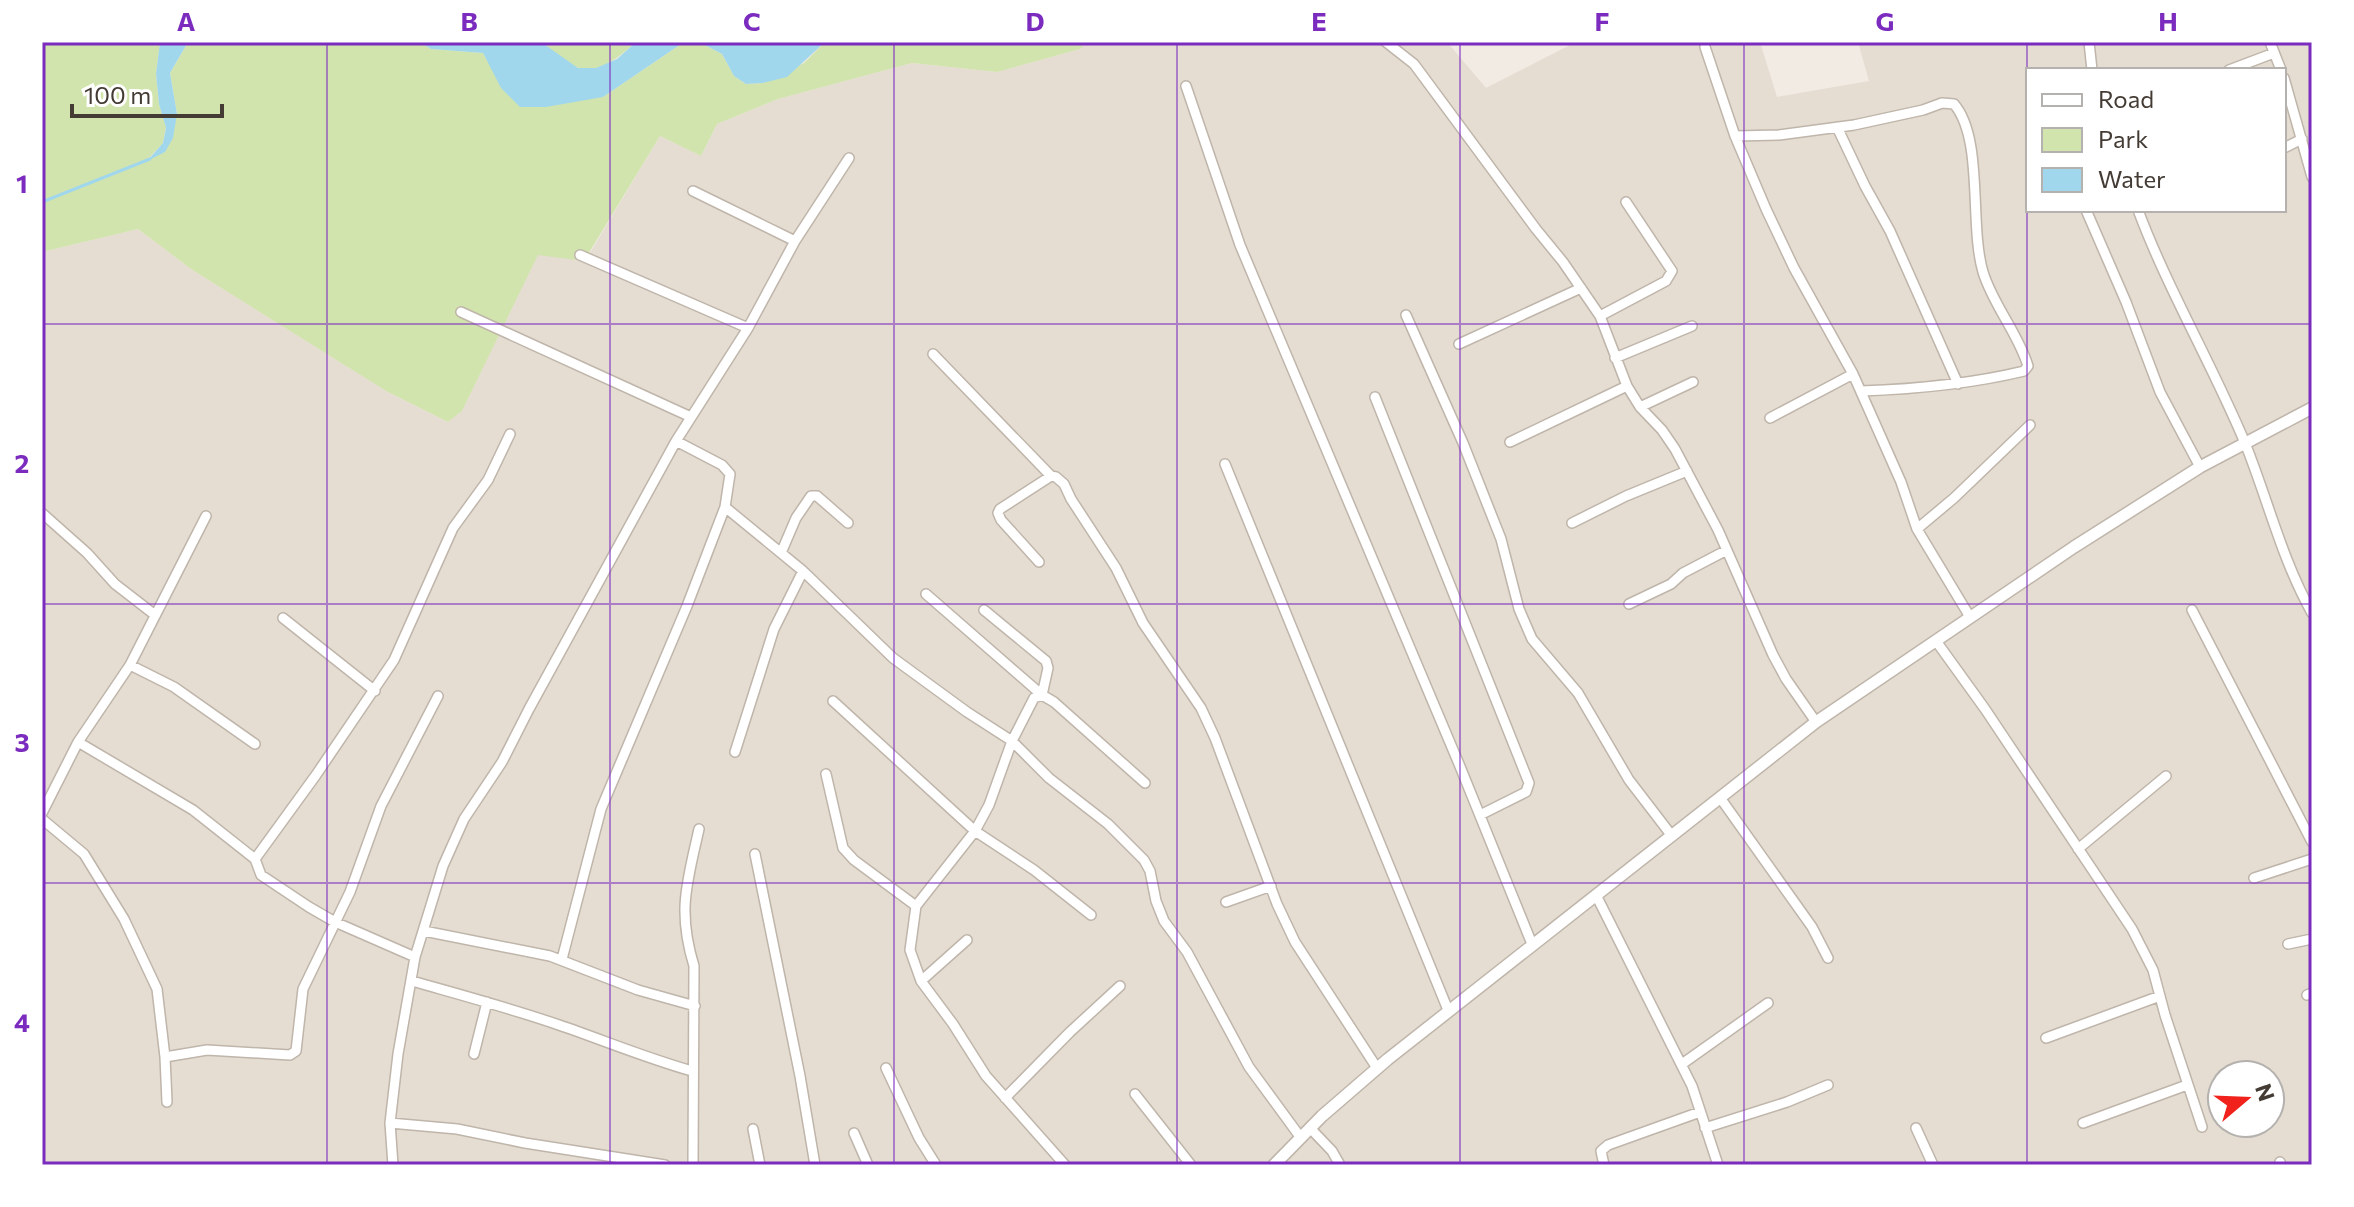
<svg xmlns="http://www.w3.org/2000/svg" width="2354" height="1207" viewBox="0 0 2354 1207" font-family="Commissioner,sans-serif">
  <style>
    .residential { fill: #e5ddd2; fill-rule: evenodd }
    .green { fill: #d2e4ad }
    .water { fill: #a1d7ec }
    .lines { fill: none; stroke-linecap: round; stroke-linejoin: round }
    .stream { stroke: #a1d7ec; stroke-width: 3 }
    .minor-casing { stroke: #bfb5aa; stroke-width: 12 }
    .tertiary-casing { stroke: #bfb5aa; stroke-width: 14 }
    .minor { stroke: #fff; stroke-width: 9 }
    .tertiary { stroke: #fff; stroke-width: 11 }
    .grid { fill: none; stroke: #7b2cbf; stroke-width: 2; stroke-opacity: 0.55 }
    .neatline { fill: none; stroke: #7b2cbf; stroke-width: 3 }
    .grid-label { font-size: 26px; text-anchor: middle; font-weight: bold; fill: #7b2cbf }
  </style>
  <rect width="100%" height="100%" fill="#f1ebe4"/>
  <!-- residential -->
  <path class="residential" d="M1087,42H1447L1486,88L1576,42H1760L1777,97L1869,81L1858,42H2312V1165H42V252L138,229L191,269L386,391L448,422L462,411L538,254L585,261L660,136L701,156L717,124L778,99L912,63L997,72L1080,49ZM2028,70H2284V210H2028ZM2222,1075H2270V1123H2222Z"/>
  <!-- green -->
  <path class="green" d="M43,42H160L156,74L159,104L166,127L163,143L149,158L165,152L177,114L170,73L188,42H420L431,49L483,53L488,62L603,97L681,44L699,42L722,54L734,76L746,84L763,83L804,63L825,42H1087L1080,49L997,72L912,63L778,99L717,124L701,156L660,136L584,261L538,255L462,411L448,422L386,391L191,269L138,229L42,252Z
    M541,42H636C621,55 601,74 579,68C569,66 550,49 541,42Z"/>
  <!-- water -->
  <path class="water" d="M160,42H188L170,73L177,114L173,138L165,152L147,161L163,143L166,128L159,104L156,74Z
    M420,42H541L578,68H596L617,59L636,42H695L681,44L603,97L546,107H520L501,88L483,53L431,49Z
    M699,42H825L787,77L763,83L746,84L734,76L722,54Z"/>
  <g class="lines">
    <!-- stream -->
    <path class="stream" d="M42,202L150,159"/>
    <!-- minor casing -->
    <g class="minor-casing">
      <path id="minor" d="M1386,42L1414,64L1536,229L1563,262L1600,316L1627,386L1640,407L1662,430L1675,449L1718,530L1773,655L1786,679L1816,722
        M2089,42L2092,70
        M2270,42L2281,70
        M1705,47L1735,136L1766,209L1794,268L1853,374L1901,482L1917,529L1970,617
        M2229,70L2274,53
        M2284,78L2312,177
        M1186,86L1240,245L1459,764L1532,944
        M1837,127L1865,186L1890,231L1958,384
        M1735,136L1779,135L1854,125L1923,110L1942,103L1954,104C1984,139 1969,225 1983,272C1993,305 2018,333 2028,366L2024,371C1970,384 1917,389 1861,391
        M2284,148L2302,139
        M693,191L795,241
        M2086,210L2126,302L2160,392L2200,467
        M2138,210C2168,290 2212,364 2245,443C2268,500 2282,560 2312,613
        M580,255L748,328
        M461,312L691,417
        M1406,315L1463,443L1501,539L1519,609L1532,639L1578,693L1629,780L1672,836
        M1600,316L1666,281L1672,271L1626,202
        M1459,344L1581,288
        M933,354L1051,476
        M1615,358L1692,326
        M1375,397L1529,783L1526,792L1480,815
        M1640,407L1693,382
        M1770,418L1853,374
        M676,441L722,465L730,474L725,507L803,571L893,658L967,712L1012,741L1049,778L1108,824L1144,860L1150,871L1156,901L1164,921L1187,952L1249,1067L1301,1138
        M1510,442L1627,386
        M1225,464L1448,1010
        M42,513L87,553L115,584L155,615
        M1572,523L1626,496L1687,471
        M1917,529L1954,498L2030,425
        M781,553L796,518L811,496H817L848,523
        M1039,562L1001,520L998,513L1000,509L1051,476L1056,477L1064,484L1071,499L1116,568L1143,623L1201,708L1215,738L1277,904L1295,942L1377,1068
        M926,594L1042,695L1048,668L1046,661L984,610
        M1629,604L1671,584L1683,573L1727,550
        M2192,610L2312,842
        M283,618L375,691
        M1936,641L1985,709L2132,929L2153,970L2165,1015L2202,1127
        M130,665L174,687L255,744
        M833,701L975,831L1034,870L1091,915
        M78,742L193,810L255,859L261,875L309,907L335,922L415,957
        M735,752L774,629L803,571
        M826,774L843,848L854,860L916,906
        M1721,799L1812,927L1828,958
        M42,813L78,742L130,665L206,516
        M42,819L84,854L124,919L157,989L165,1057L167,1102
        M2078,849L2166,776
        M755,854L800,1076L815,1165
        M255,859L316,775L394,660L453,528L488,480L510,434
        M2254,878L2312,859
        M1596,895L1692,1086L1718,1165
        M1226,902L1271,886
        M424,931L550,956L638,990L695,1006
        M2288,944L2312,939
        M562,959L601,809L687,606L725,507
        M412,981C461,995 510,1008 559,1025C603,1040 646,1058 692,1071
        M921,981L967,940
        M2307,995L2312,993
        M2046,1038L2160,996
        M474,1054L487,1002
        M165,1057L207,1050L290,1055L296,1051L303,989L350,892L381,806L438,696
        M1682,1064L1768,1003
        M886,1068L919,1138L936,1165
        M1135,1094L1191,1165
        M1005,1098L1070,1032L1120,986
        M390,1123L457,1129L525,1143L665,1165
        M2083,1123L2187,1085
        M1310,1128L1332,1151L1340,1165
        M1705,1128L1787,1102L1828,1085
        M1916,1128L1933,1165
        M753,1129L760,1165
        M854,1133L868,1165
        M2280,1162L2281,1165
        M393,1165L390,1123L398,1054L415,957L443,866L464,819L502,762L529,709L676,441L748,328L795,241L849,158
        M693,1165L694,966C677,911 687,883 699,829
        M1065,1165L986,1076L953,1024L921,981L910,950L916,906L975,831L989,805L1012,741L1034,698L1042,695L1054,702L1145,783
        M1604,1165L1601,1151L1608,1145L1700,1112"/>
    </g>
    <!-- tertiary casing -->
    <g class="tertiary-casing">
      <path id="tertiary" d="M1274,1165L1322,1116L1388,1059L1816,722L2074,547L2200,467L2312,408"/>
    </g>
    <!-- minor -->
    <use href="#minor" class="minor"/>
    <!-- tertiary -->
    <use href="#tertiary" class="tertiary"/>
  </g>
  <!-- grid -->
  <path class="grid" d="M327,42V1165M610,42V1165M894,42V1165M1177,42V1165M1460,42V1165M1744,42V1165M2027,42V1165M42,324H2312M42,604H2312M42,883H2312"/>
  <!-- border -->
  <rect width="2354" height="1207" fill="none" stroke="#ffffff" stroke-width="88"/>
  <!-- legend -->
  <rect x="2026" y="68" width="260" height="144" fill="#ffffff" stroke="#b4b1ae" stroke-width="2"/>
  <rect x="2042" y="94" width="40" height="12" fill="#ffffff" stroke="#b4b1ae" stroke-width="2"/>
  <text x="2098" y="108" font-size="24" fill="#433b34">Road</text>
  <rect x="2042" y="128" width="40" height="24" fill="#d2e4ad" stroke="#b4b1ae" stroke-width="2"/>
  <text x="2098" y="148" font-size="24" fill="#433b34">Park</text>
  <rect x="2042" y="168" width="40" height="24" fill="#a1d7ec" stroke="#b4b1ae" stroke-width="2"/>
  <text x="2098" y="188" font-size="24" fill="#433b34">Water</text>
  <!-- north arrow -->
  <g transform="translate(2246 1099) rotate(71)"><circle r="38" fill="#ffffff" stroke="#b4b1ae" stroke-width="2"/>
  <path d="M0-6L14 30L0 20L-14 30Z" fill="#f1211b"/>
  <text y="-12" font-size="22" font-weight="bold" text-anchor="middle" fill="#433b34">N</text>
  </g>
  <!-- scale -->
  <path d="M72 104v12h150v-12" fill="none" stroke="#433b34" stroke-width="4"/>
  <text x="84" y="104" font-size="24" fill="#433b34" stroke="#ffffff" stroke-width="6" paint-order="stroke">100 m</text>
  <rect x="44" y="44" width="2266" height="1119" class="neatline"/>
  <g class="grid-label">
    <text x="186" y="31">A</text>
    <text x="469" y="31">B</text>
    <text x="752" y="31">C</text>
    <text x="1035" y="31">D</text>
    <text x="1319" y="31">E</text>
    <text x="1602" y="31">F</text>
    <text x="1885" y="31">G</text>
    <text x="2168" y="31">H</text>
    <text x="22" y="193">1</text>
    <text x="22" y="473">2</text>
    <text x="22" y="752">3</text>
    <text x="22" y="1032">4</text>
  </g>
</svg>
